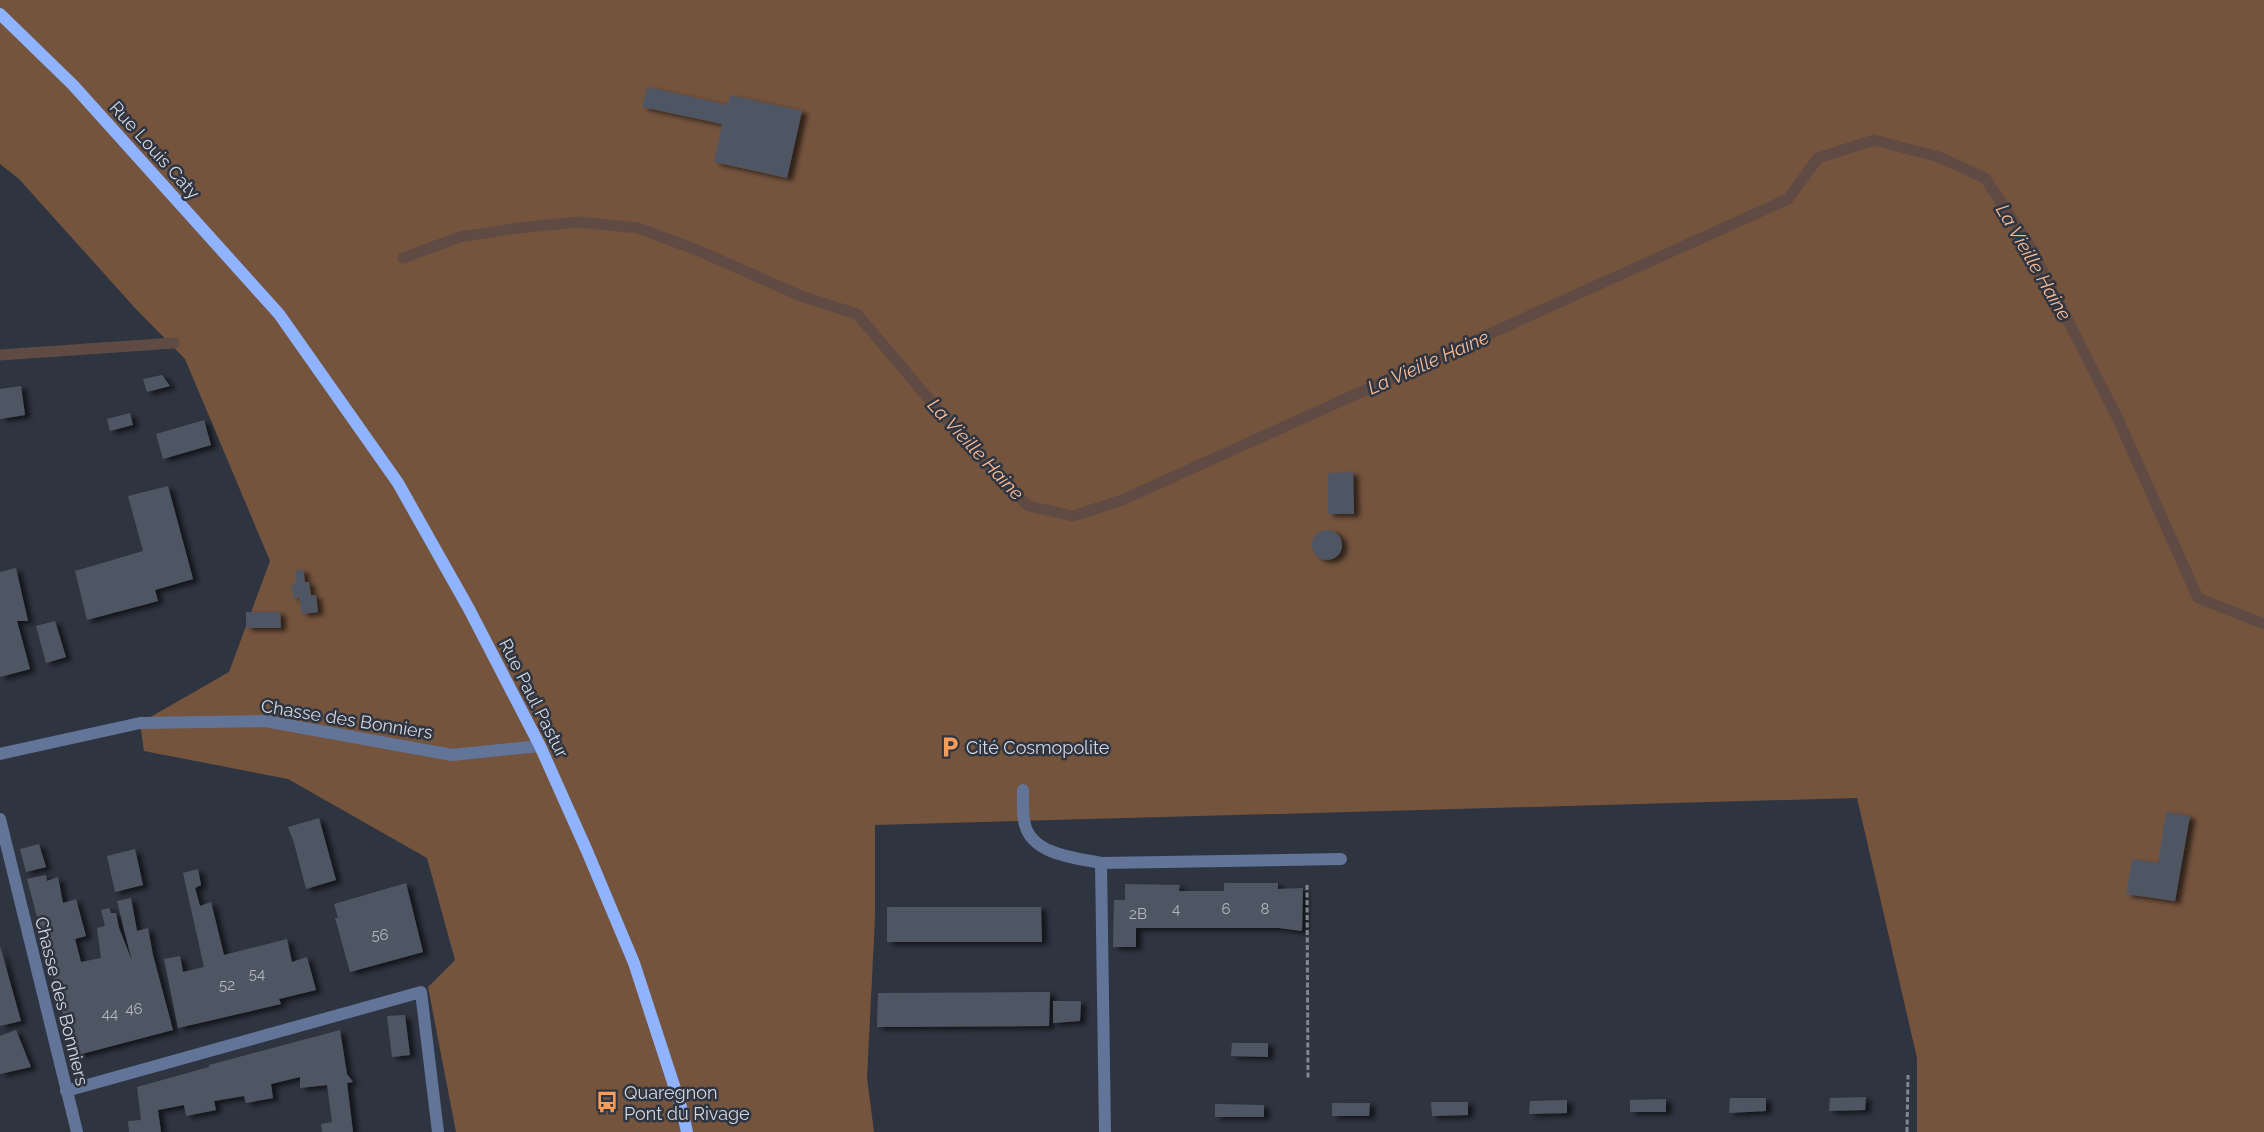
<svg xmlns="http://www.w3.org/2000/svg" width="2264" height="1132" viewBox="0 0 2264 1132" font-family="Raleway,sans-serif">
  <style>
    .green { fill: #75543e }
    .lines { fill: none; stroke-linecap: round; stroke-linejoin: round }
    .stream { stroke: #5f4b43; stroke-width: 11 }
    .building { fill: #505663; filter: url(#shadow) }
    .path { stroke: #828690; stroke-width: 3; stroke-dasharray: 5 2.5; stroke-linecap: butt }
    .minor { stroke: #637499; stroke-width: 12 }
    .major { stroke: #8fb3ff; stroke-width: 12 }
    .labels { text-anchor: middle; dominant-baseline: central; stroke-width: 5; stroke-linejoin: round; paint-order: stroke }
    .number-label { font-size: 15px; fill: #b2b6bf }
    .street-label { font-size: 18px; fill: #d3d6de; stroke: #2e3440 }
    .poi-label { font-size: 18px; fill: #d3d6de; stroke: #2e3440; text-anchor: start }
    .water-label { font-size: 19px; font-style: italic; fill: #f7bc96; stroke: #2e3440 }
  </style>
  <defs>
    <filter id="shadow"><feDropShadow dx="5.5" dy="3" stdDeviation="2.5" flood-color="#0009"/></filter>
  </defs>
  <rect width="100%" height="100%" fill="#2e3440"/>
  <!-- green -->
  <path class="green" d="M0,0H2264V1132H1917V1058L1857,798L875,825V918L867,1078L874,1132H456L428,987L455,960L427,858L288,779L144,751L140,723L229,672L270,561L185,359L135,308L19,179L0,164Z"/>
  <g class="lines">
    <!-- stream -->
    <path class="stream" d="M403,258L460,237L518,228L578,222L638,228L697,250L801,296L857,314L966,443L1028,506L1073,516L1122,500L1788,199L1818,158L1874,140L1939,157L1985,178L2031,248L2117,417L2198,598L2264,624
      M0,355L174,343"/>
  </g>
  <!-- building -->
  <path class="building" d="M647,87L728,105L730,95L802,111L787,178L714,162L722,124L642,107Z
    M162,375L170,386L147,392L143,379Z
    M21,386L25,415L0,419V389Z
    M130,413L133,425L110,431L107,419Z
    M204,420L211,445L163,459L156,434Z
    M1353,472L1354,514H1328V473Z
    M168,486L193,579L155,590L158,601L87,620L75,571L143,551L128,496Z
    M1312 545a15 15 0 1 1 30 0a15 15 0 1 1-30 0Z
    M16,568L28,621H17L30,669L0,677V572Z
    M303,569L305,582H309L311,595H316L318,612L302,614L299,597L293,598L291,586L296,583L295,571Z
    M246,612H280L281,628H246Z
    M55,621L66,657L46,663L36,626Z
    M2166,812L2190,816L2175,901L2126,894L2132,859L2158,863Z
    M319,818L336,880L306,889L294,843L288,827Z
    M39,844L46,867L26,872L20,849Z
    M135,849L143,885L115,892L107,856Z
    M198,869L201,885L195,888L200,906L211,902L224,955L287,939L292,962L307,957L316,990L279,999L281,1004L178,1028L164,959L180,956L183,972L204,967L183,873Z
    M46,875L47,881L58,877L63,903L76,899L86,936L75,939L81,962L101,958L97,928L105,926L101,910L109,908L111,913H116L119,928L132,961L117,901L131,898L137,931L148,928L153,955L173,1030L74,1056L27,879Z
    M406,883L423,952L350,972L335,918H338L334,904Z
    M1224,883H1278V889L1303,888L1302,931L1279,928H1136V947H1113L1114,900H1125V884L1180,885L1179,891H1224Z
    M887,907H1041L1042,942H887Z
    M0,946L21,1021L0,1026Z
    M1050,992L1049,1026L877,1027L878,993Z
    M1053,1001H1081L1080,1021L1053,1023Z
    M405,1015L410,1055L392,1057L387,1016Z
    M16,1030L31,1067L0,1074V1036Z
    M340,1030L347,1074L353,1082L347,1083L353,1132H322L321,1124L332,1122L327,1085L300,1088V1077L271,1084L273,1098L246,1103L244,1096L214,1101L216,1110L186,1116L184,1105L158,1110L161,1132H129L128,1121L141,1120L137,1087L209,1067V1065Z
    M1232,1043H1268V1057L1231,1056Z
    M1866,1097L1865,1110L1829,1111L1830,1098Z
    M1730,1098H1766V1111L1729,1113Z
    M1666,1099V1112H1630V1100Z
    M1567,1100V1113L1529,1114L1530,1101Z
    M1431,1102H1468V1115L1432,1116Z
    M1332,1103H1370L1369,1116H1332Z
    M1215,1104L1264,1105V1117H1215Z"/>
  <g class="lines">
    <!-- path -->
    <path class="path" d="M1307,885L1308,1079
      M1907,1132L1908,1075"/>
    <!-- minor -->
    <path class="minor" d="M0,754L140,723L265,721L452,755L540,746
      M1023,790C1023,801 1022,814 1025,825C1033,855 1076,858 1101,863L1105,1132
      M0,819L77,1132
      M1101,863L1341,859
      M66,1091L421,992L438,1132"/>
    <!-- major -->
    <path class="major" d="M0,14L73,85L279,314L398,483L469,609L540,746L587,851L634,963L682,1110L687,1132"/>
  </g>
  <!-- icons -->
  <defs>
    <g id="parking-bare" transform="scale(1.725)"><path d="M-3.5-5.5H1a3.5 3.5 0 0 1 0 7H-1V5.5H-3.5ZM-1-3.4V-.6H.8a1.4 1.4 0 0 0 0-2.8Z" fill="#fd9c56" stroke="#2e3440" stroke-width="2.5" paint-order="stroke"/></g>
    <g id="bus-bare" transform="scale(1.725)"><path d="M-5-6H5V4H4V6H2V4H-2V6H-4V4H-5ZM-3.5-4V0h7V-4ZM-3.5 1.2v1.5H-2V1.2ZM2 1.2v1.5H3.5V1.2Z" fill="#fd9c56" stroke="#2e3440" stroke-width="2.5" paint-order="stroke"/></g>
  </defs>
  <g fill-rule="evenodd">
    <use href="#parking-bare" x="950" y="747"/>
    <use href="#bus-bare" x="607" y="1102"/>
  </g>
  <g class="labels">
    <!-- number labels -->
    <g class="number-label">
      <text x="1176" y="909">4</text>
      <text x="1226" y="909">6</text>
      <text x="1265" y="909">8</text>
      <text x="1138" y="914">2B</text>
      <text x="380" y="935">56</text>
      <text x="257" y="974">54</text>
      <text x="227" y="985">52</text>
      <text x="134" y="1009">46</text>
      <text x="110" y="1014">44</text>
    </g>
    <!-- street labels -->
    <g class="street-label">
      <text transform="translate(155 150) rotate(48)">Rue Louis Caty</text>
      <text transform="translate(534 698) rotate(63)">Rue Paul Pastur</text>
      <text transform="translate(347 719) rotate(9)">Chasse des Bonniers</text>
      <text transform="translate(62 1001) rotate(76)">Chasse des Bonniers</text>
    </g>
    <!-- poi labels -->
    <g class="poi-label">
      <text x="966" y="747">Cité Cosmopolite</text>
      <text x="624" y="1092">Quaregnon<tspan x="624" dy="21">Pont du Rivage</tspan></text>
    </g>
    <!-- water labels -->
    <g class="water-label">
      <text transform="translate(2034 262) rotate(60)">La Vieille Haine</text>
      <text transform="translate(1428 362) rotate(-24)">La Vieille Haine</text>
      <text transform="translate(976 449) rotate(47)">La Vieille Haine</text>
    </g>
  </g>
</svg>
